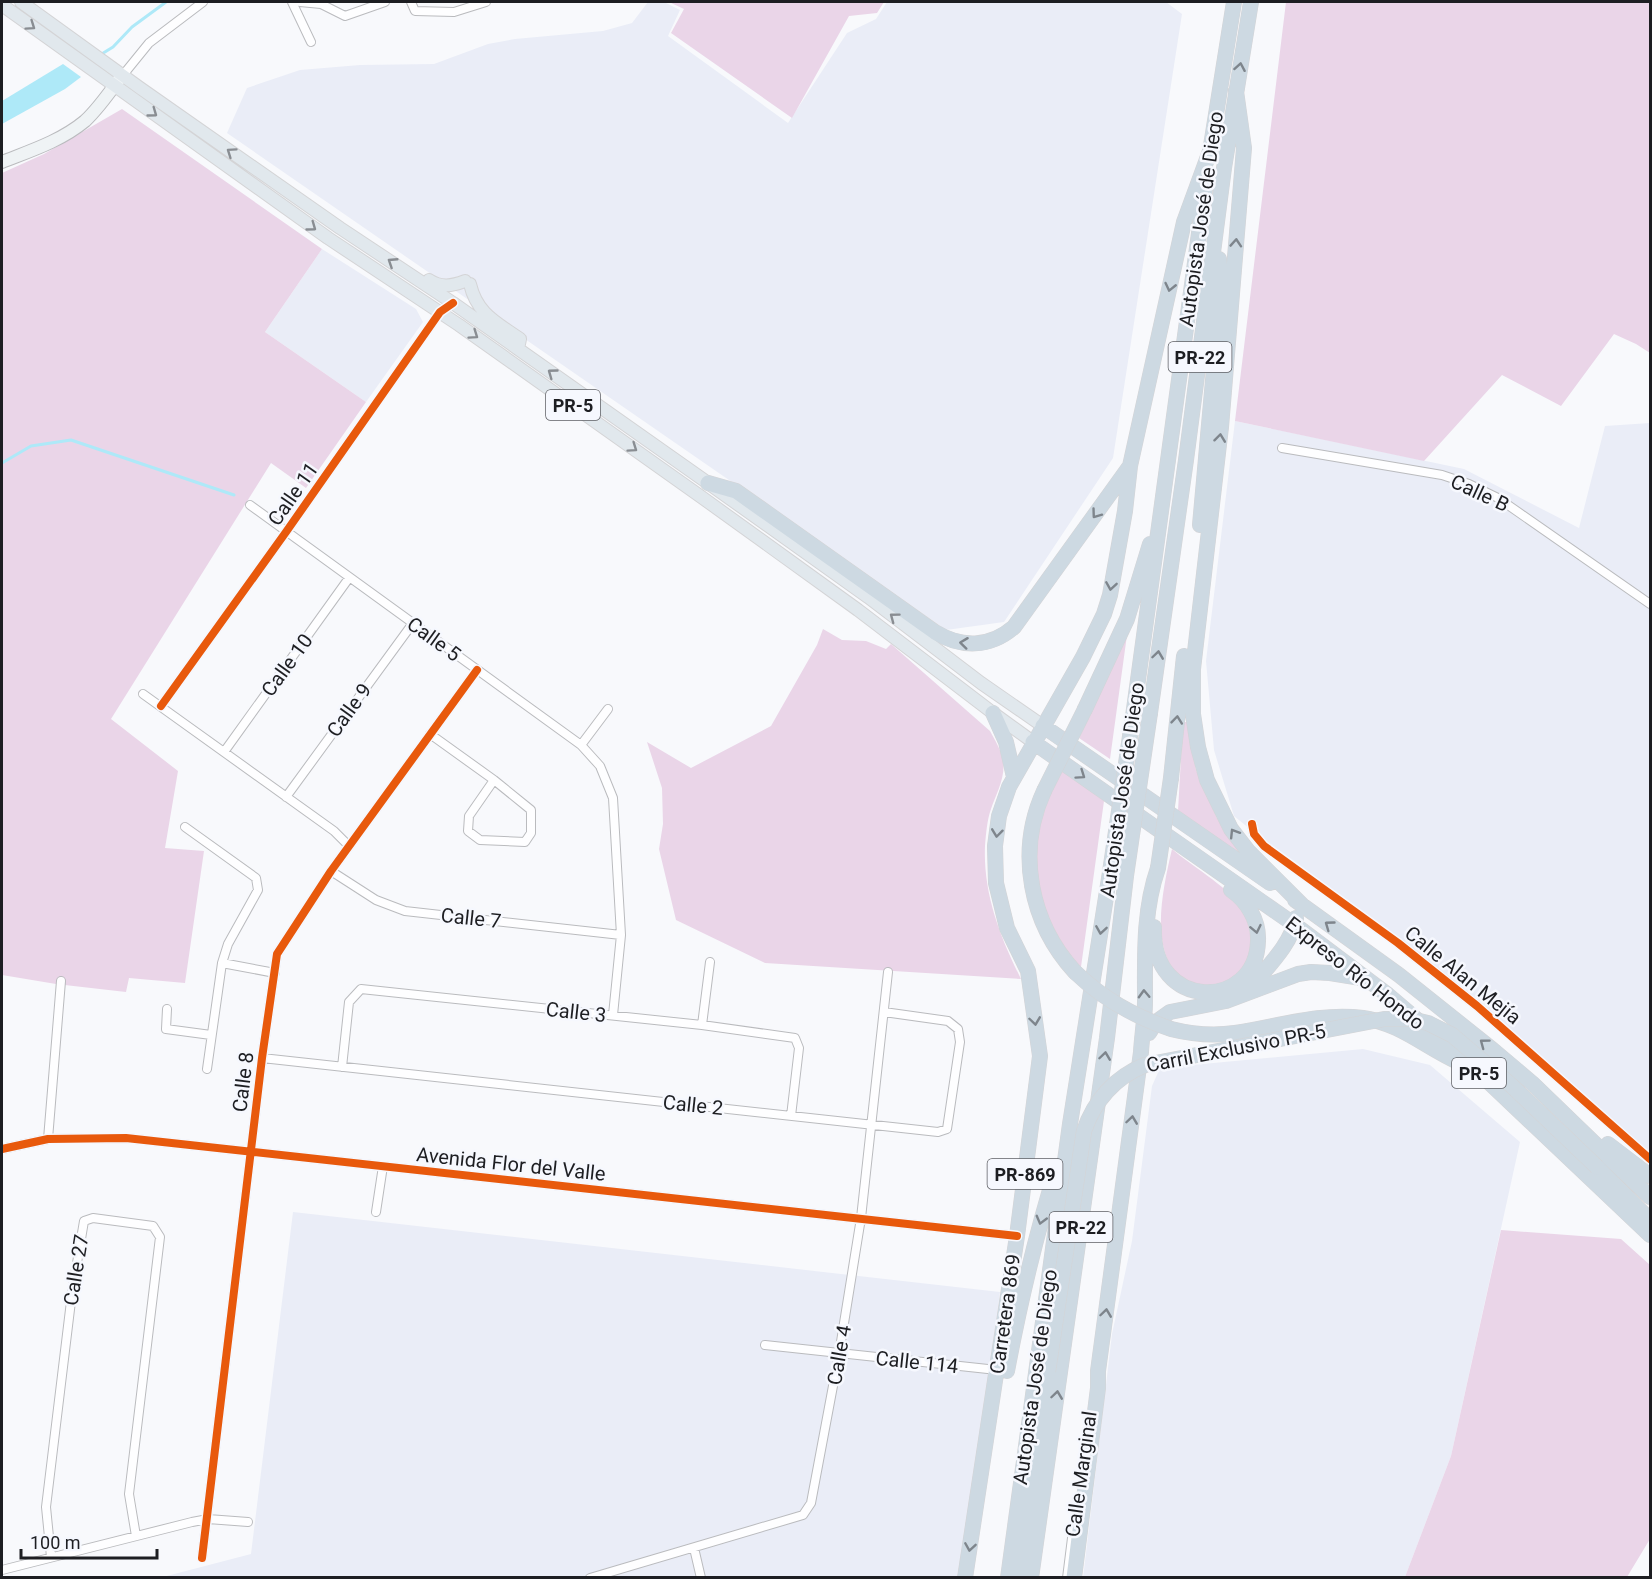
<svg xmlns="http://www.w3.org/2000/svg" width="1652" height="1579" viewBox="0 0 1652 1579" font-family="Roboto,sans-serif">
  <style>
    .built { fill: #eaedf7 }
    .green { fill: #ead5e8 }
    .water { fill: #aee9f8 }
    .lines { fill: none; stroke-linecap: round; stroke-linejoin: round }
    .stream { stroke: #aee9f8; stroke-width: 3 }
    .street-casing { stroke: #babbbe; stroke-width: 10 }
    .secondary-casing { stroke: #babbbe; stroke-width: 14 }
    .primary-casing { stroke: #d4d4d6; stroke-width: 14 }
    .highway-casing { stroke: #d4d4d6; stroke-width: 16 }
    .street { stroke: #fefeff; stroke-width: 8 }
    .secondary { stroke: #eff3f5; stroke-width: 12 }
    .primary { stroke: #e1e8ed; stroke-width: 12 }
    .highway { stroke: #cdd9e2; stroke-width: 15 }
    .highway-bridge-casing { stroke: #d4d4d6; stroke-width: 16; stroke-linecap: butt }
    .highway-bridge { stroke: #cdd9e2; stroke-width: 15 }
    .cycleway-casing { stroke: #f6f8fe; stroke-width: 11 }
    .cycleway { stroke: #e8590c; stroke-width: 8 }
    .oneway { stroke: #898d92 }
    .oneway2 { stroke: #7e858c }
    .labels { text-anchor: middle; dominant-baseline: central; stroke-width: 5; stroke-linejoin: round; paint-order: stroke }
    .shield { fill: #f6f8fe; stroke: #5e5f64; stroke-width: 1.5 }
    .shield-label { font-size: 18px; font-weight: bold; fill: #1d1e22 }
    .street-label { font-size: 20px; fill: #1d1e22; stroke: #f6f8fe }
  </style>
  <rect width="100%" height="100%" fill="#f8f9fc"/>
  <!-- built -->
  <path class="built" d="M648,2H664L680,10L668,36L788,123L847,33L876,19L887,2H1166L1182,14L1113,458L1004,622L946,630L227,133L247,88L300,70L360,65L434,64L488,44L515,39L603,31L632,23Z
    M322,249L416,309L423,322L366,402L265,332Z
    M1235,421L1464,469L1579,528L1605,426L1650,423V1151L1644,1147L1477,999L1300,870L1234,816L1214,750L1206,661Z
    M1363,1049L1430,1065L1520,1142L1451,1456L1405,1577L1083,1578L1112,1334L1132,1241L1152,1086L1160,1068Z
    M293,1212L1000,1292L962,1577L159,1578L251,1554Z"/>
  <!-- green -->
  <path class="green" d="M669,2H884L877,13L849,16L792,118L671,33L684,9Z
    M1286,2H1650V353L1636,344L1614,334L1561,406L1502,375L1424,461L1235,421Z
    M122,109L322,249L265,332L366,402L306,488L271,463L111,719L178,771L165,848L204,851L185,983L129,978L126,992L56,984L2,975V173L44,154Z
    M823,629L842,640L866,641L886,649L891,644L990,731C995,740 1001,750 1003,760C1006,777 996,794 991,809C987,820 986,834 985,846C983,893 1000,937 1021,979L765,963L676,920L659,849L663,824L662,788L647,742L691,768L771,726L817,645Z
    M1127,635L1110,759L1079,738Z
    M1183,722H1188L1196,770L1217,818L1239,851L1237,854L1178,811Z
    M1062,770L1104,801L1081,967C1074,959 1065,951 1060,942C1034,899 1028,846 1047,799C1051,789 1057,779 1062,770Z
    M1172,849C1190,865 1227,886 1239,905C1285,979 1182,1020 1164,949C1156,920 1165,879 1172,849Z
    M1501,1230L1621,1239L1650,1265V1539L1627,1577H1405L1451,1456Z"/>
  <!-- water -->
  <path class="water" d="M63,64L81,77L65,89L2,124V101Z"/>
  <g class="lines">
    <!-- stream -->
    <path class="stream" d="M100,55L113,47L132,27L166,2
      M2,463L31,446L71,440L234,495"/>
    <!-- street casing -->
    <g class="street-casing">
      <path id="street" d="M292,2L311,42
        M300,2L321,4L345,16L385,2
        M411,2L415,11L454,12L486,2
        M123,75L149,43L203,2
        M1282,448L1442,475L1469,484L1498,498L1650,604
        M250,505L581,745L600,766L613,798L621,935L613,1015
        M143,694L334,831L349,846
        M161,706L286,532L440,312L453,303
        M430,734L494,780
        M581,745L608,709
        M224,752L349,578
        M494,780L531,810V833L525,842L480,840L468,831L469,816Z
        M286,797L413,623
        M1252,824L1254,834L1264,846L1398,943L1477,1006L1650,1159
        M185,827L256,878L258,890L228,944L222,963L207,1069
        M331,871L376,900L405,911L621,935
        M222,963L275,973
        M167,1009L166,1029L211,1035
        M702,1025L710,962
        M262,1058L938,1132L947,1129L960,1042L958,1029L948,1021L884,1012
        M342,1067L349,1002L361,989L702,1025L795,1038L799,1048L791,1116
        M48,1139L61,981
        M2,1149L48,1139L126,1138L1017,1236
        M376,1212L383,1166
        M765,1345L997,1370
        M694,1548L701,1578
        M51,1557L46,1507L72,1293L84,1221L93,1218L153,1226L160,1237L129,1494L136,1536
        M202,1558L262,1058L277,954L331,871L477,670
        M2,1570L192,1522L208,1519L248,1522
        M590,1578L803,1515L811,1503L839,1354L861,1218L888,972
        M1067,1578L1073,1530"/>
    </g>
    <!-- secondary casing -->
    <g class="secondary-casing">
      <path id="secondary" d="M2,162C30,151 61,141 85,121C98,109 110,92 120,78"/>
    </g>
    <!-- primary casing -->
    <g class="primary-casing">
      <path id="primary" d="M21,2L140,88L340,228L453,303L708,483L868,597L981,683L1043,726
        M2,5L328,238L459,325L700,496L858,610L993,713L1033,742
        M429,280C441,288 452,286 465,281
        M470,284C477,314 496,322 520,339L518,349"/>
    </g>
    <!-- highway casing -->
    <g class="highway-casing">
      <path id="highway" d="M1236,91L1244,148L1221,427L1193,669V714L1198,747L1207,780L1231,829L1248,851L1303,906
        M1209,158L1234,2
        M708,483L736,491L935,632C961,648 990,648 1014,627L1130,466
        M1200,525L1221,291L1219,259
        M1085,709L1127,619L1150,544
        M1134,709L1206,182
        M993,713L1006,742L1014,777
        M1150,713L1186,460L1224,168L1251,2
        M1043,726L1270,883
        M1033,742L1295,925L1388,995L1476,1070L1650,1235
        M1171,778L1184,656
        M1044,791C1016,852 1030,923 1075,972
        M1295,900L1399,975L1493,1050L1532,1083L1650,1197
        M1154,927C1151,1012 1256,1011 1258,941C1259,920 1247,901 1231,890
        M1247,992C1263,971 1292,945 1296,918
        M1171,1029C1191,1034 1214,1036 1235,1033C1277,1027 1320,1012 1363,1018C1400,1023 1425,1047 1458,1062
        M1149,1033L1156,1022L1170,1012L1226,1001L1298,974L1311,972L1330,973L1361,978
        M1608,1144L1650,1176
        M1597,1167L1650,1220
        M1007,1371C1020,1302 1036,1234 1057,1167
        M965,1578L1017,1236L1040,1056L1028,971L1007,928L996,883L995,846L999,816L1009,787L1083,657L1104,614L1110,595L1125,511L1130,466L1184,222L1210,151
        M1008,1578L1070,1124L1110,872
        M1020,1578L1048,1371
        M1031,1578L1107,1038L1126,876
        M1074,1578L1098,1388V1371L1141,1052C1142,1035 1145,1018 1145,1001C1145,956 1143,911 1158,868"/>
    </g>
    <!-- street -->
    <use href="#street" class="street"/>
    <!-- secondary -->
    <use href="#secondary" class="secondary"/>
    <!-- primary -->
    <use href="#primary" class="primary"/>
    <!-- highway -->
    <use href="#highway" class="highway"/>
    <!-- highway-bridge casing -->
    <g class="highway-bridge-casing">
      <path id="highway-bridge" d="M1044,791L1085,709
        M1158,868L1171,778
        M1110,872L1134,709
        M1126,876L1150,713
        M1075,972C1103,999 1133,1016 1171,1029
        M1048,1371L1084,1131C1094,1101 1115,1077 1145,1065L1384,1019H1411L1428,1023L1452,1035L1512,1086L1597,1167"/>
    </g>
    <!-- highway-bridge -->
    <use href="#highway-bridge" class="highway-bridge"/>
    <!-- cycleway casing -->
    <g class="cycleway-casing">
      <path id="cycleway" d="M161,706L286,532L440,312L453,303
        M1252,824L1254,834L1264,846L1398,943L1477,1006L1650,1159
        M2,1149L48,1139L126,1138L1017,1236
        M202,1558L262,1058L277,954L331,871L477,670"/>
    </g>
    <!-- cycleway -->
    <use href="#cycleway" class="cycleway"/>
  </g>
  <!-- one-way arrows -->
  <defs><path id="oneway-chevron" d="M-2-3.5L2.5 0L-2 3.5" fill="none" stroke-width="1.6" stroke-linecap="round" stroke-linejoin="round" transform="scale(1.5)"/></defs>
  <g class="oneway">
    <use href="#oneway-chevron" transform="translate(31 26) rotate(35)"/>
    <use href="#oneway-chevron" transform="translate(153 113) rotate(36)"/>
    <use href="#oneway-chevron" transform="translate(231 152) rotate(-145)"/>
    <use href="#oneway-chevron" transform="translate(312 227) rotate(36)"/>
    <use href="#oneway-chevron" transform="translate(392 262) rotate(-147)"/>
    <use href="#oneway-chevron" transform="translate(474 335) rotate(35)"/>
    <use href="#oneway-chevron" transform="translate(552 373) rotate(-144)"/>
    <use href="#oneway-chevron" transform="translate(633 448) rotate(35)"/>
    <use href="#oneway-chevron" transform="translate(894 617) rotate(-143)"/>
  </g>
  <g class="oneway2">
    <use href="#oneway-chevron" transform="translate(1240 67) rotate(-80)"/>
    <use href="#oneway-chevron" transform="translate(1236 243) rotate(-86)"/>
    <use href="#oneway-chevron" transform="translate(1170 287) rotate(103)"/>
    <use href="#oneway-chevron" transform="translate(1220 438) rotate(-83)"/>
    <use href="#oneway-chevron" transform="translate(1096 514) rotate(126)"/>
    <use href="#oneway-chevron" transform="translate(1111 586) rotate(99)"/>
    <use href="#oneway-chevron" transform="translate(964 643) rotate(-173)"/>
    <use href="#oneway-chevron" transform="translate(1158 655) rotate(-82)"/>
    <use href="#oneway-chevron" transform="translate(1177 720) rotate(-84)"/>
    <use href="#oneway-chevron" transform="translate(1081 775) rotate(35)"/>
    <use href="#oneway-chevron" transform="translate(997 833) rotate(97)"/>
    <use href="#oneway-chevron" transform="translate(1234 833) rotate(-122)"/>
    <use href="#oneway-chevron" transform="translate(1329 925) rotate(-144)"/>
    <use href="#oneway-chevron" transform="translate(1256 929) rotate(78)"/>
    <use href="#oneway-chevron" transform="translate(1101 930) rotate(99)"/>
    <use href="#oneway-chevron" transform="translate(1144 994) rotate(-92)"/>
    <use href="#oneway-chevron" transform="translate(1035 1021) rotate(82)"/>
    <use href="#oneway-chevron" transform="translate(1484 1043) rotate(-143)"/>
    <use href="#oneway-chevron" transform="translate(1105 1056) rotate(-82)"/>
    <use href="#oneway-chevron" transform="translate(1132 1120) rotate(-82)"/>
    <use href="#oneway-chevron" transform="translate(1041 1220) rotate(105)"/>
    <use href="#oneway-chevron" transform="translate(1106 1313) rotate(-82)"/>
    <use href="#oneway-chevron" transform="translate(1057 1395) rotate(-82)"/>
    <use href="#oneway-chevron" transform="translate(970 1547) rotate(99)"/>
  </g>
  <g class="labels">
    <!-- shield labels -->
    <g class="shield">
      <rect x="1168.5" y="342" width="63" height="30" rx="4.5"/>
      <rect x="546" y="390" width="54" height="30" rx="4.5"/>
      <rect x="1452" y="1058" width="54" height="30" rx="4.5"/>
      <rect x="987.5" y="1159" width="75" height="30" rx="4.5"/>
      <rect x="1049.5" y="1212" width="63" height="30" rx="4.5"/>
    </g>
    <g class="shield-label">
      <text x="1200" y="357">PR-22</text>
      <text x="573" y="405">PR-5</text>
      <text x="1479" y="1073">PR-5</text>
      <text x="1025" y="1174">PR-869</text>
      <text x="1081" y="1227">PR-22</text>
    </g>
    <!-- street labels -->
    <g class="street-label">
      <text transform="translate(1201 219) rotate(-82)">Autopista José de Diego</text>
      <text transform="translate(1480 493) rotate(25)">Calle B</text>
      <text transform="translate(293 494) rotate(-55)">Calle 11</text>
      <text transform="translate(434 639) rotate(36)">Calle 5</text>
      <text transform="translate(287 665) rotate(-54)">Calle 10</text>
      <text transform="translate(349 710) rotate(-54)">Calle 9</text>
      <text transform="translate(1122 790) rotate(-82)">Autopista José de Diego</text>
      <text transform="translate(471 918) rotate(6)">Calle 7</text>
      <text transform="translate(1355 973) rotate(38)">Expreso Río Hondo</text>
      <text transform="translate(1463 975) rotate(39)">Calle Alan Mejía</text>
      <text transform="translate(576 1012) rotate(6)">Calle 3</text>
      <text transform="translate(1236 1048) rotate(-11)">Carril Exclusivo PR-5</text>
      <text transform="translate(243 1082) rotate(-83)">Calle 8</text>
      <text transform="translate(693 1105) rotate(6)">Calle 2</text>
      <text transform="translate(511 1164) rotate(6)">Avenida Flor del Valle</text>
      <text transform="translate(76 1270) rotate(-81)">Calle 27</text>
      <text transform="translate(1005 1314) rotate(-82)">Carretera 869</text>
      <text transform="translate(839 1355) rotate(-80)">Calle 4</text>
      <text transform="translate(917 1362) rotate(6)">Calle 114</text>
      <text transform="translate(1035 1377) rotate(-82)">Autopista José de Diego</text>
      <text transform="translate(1081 1474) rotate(-82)">Calle Marginal</text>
    </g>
  </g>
  <!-- border -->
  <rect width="1652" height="1579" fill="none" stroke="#1d1e22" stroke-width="6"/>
  <!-- scale -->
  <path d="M21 1549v9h136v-9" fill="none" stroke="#1d1e22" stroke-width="3"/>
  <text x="30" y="1549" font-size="18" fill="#1d1e22" stroke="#f6f8fe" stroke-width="4.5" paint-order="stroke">100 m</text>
</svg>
